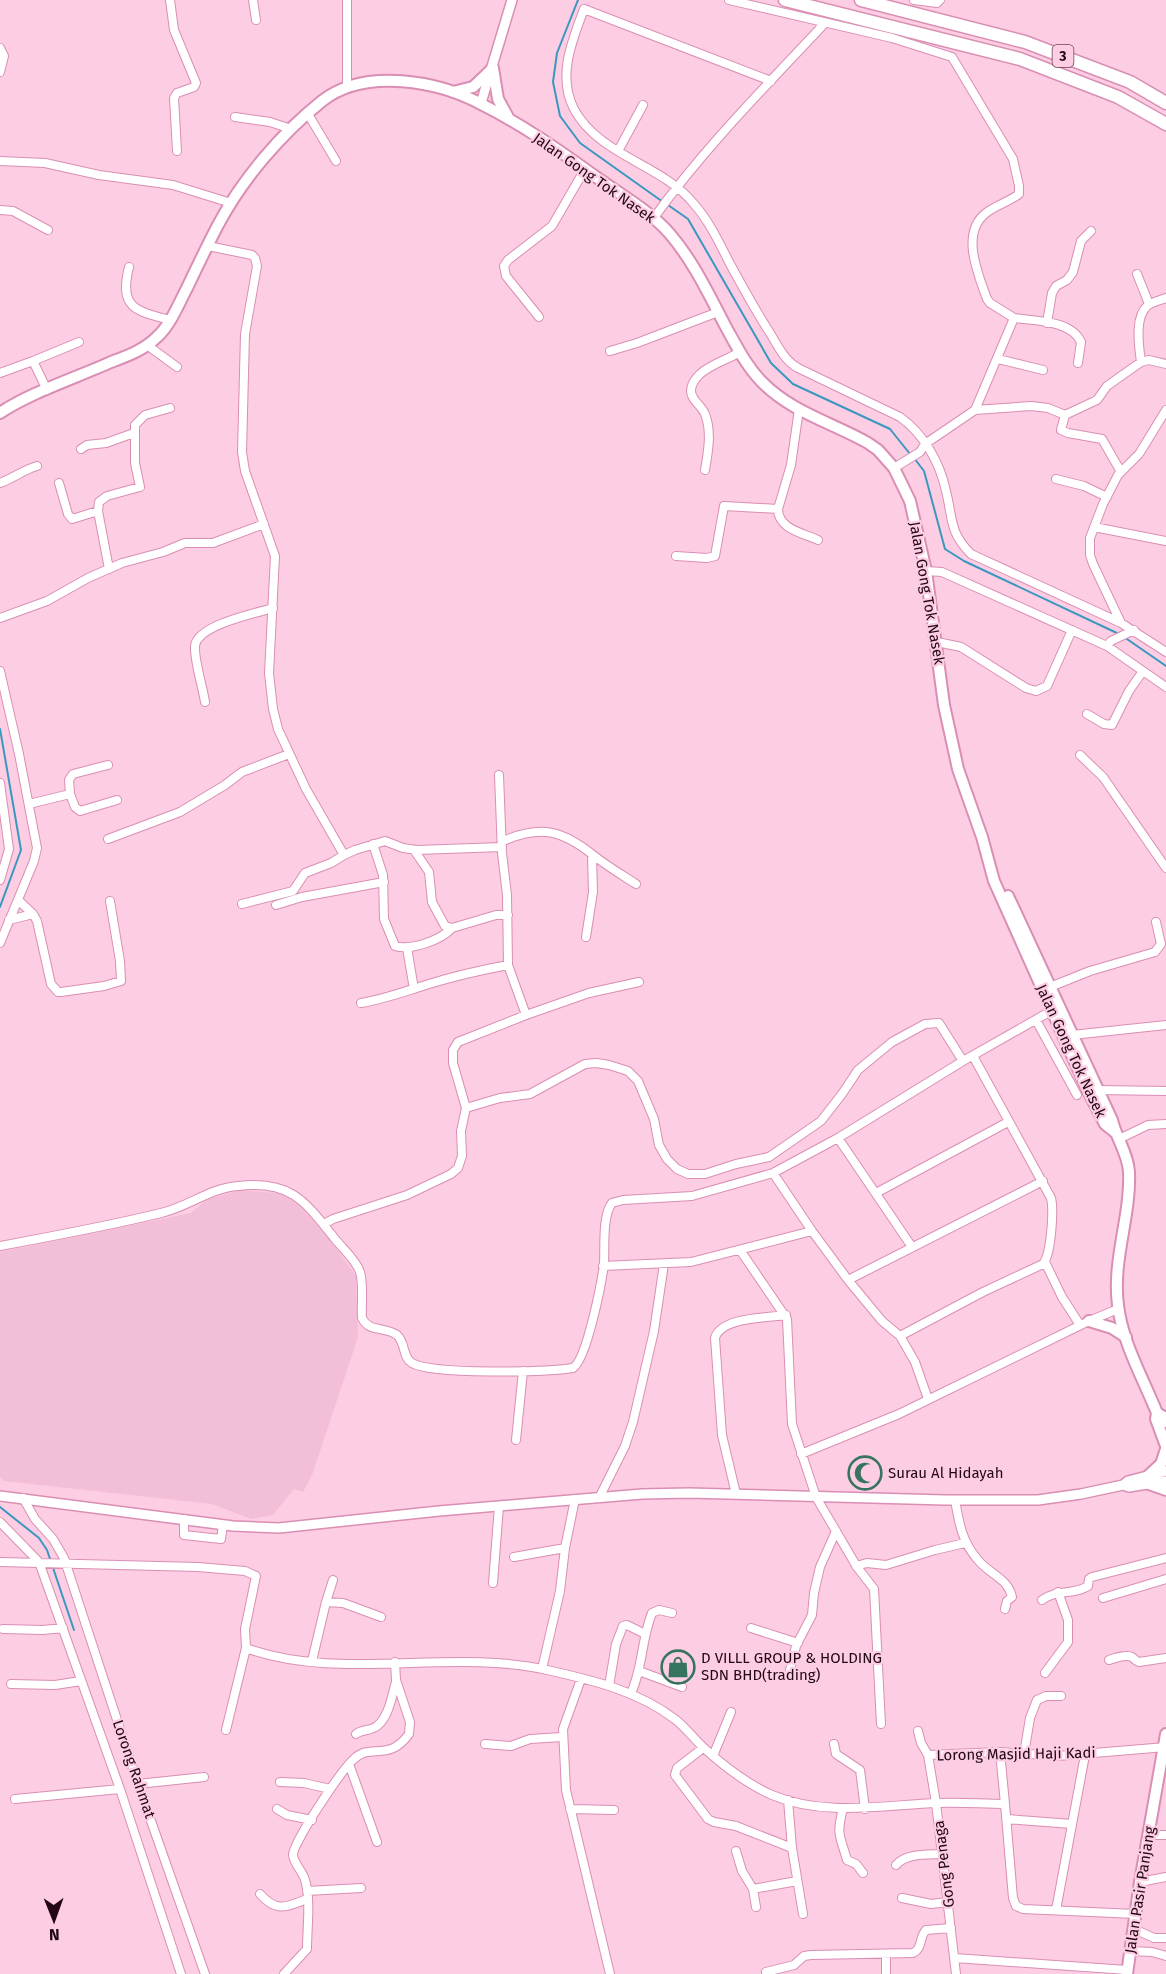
<svg xmlns="http://www.w3.org/2000/svg" width="1166" height="1974" viewBox="0 0 1166 1974" font-family="'Fira Sans',sans-serif">
  <style>
    .built { fill: #f3bed7 }
    .lines { fill: none; stroke-linecap: round; stroke-linejoin: round }
    .stream { stroke: #3a98bf; stroke-width: 2 }
    .minor-casing { stroke: #da8eb4; stroke-width: 10 }
    .tertiary-casing { stroke: #da8eb4; stroke-width: 12 }
    .secondary-casing { stroke: #da8eb4; stroke-width: 14 }
    .primary-casing { stroke: #da8eb4; stroke-width: 15 }
    .minor { stroke: #fff; stroke-width: 8 }
    .tertiary { stroke: #fff; stroke-width: 9 }
    .secondary { stroke: #fff; stroke-width: 10 }
    .primary { stroke: #fff; stroke-width: 12 }
    .labels { text-anchor: middle; dominant-baseline: central; stroke-width: 4.5; stroke-linejoin: round; paint-order: stroke }
    .shield { fill: #fdcde3; stroke: #644254; stroke-width: 1.5 }
    .shield-label { font-size: 14px; font-weight: bold; fill: #220716 }
    .street-label { font-size: 15px; fill: #220716; stroke: #fdcde3 }
    .poi-label { font-size: 15px; fill: #220716; stroke: #fdcde3; text-anchor: start }
  </style>
  <rect width="100%" height="100%" fill="#fdcde3"/>
  <!-- built -->
  <path class="built" d="M240,1190L287,1194L313,1216L356,1276L358,1337L312,1475L303,1492L294,1489L273,1515L251,1519L212,1504L4,1481L0,1477V1252L191,1213L206,1200Z"/>
  <g class="lines">
    <!-- stream -->
    <path class="stream" d="M578,0L557,53L553,82L560,116L580,143L663,202
      M668,205L688,219L771,363L793,384L890,429L910,454
      M914,458L924,471L945,549L964,561L1119,634
      M1124,637L1166,666
      M0,729L21,850L0,907
      M0,1507L39,1538L47,1550L74,1630"/>
    <!-- minor casing -->
    <g class="minor-casing">
      <path id="minor" d="M170,0L174,30L196,83L194,87L177,93L174,98L177,151
        M253,0L256,20
        M347,0V87
        M729,0L892,38L952,57L1013,159L1019,186V194C1009,202 996,205 986,213C960,233 978,274 987,299L990,303L1014,318
        M914,0L937,3L940,0
        M0,48L4,56L0,72
        M771,81L584,9C572,41 557,76 574,109C599,156 662,164 694,204C709,221 719,242 729,262C742,286 755,310 770,333C778,346 784,360 798,368L900,417C924,434 940,463 946,491C953,519 949,532 971,554L1121,623L1166,652
        M308,114L336,161
        M235,117L270,122L291,129
        M618,151L643,105
        M0,161L45,163L99,175L173,185L231,203
        M0,210L13,211L48,230
        M653,219C704,148 766,86 825,23
        M208,246L252,255L255,258L257,266L245,334L242,452L245,471L275,556L269,673L273,709L278,729L306,789L344,855L355,850L385,841L403,848L417,850L502,847
        M129,267C119,307 134,311 170,320
        M1137,274L1149,304
        M539,317L506,276L504,266L508,260L552,226L585,169
        M1047,323L1052,293L1056,286L1067,280L1073,272L1081,241L1091,231
        M147,345L177,367
        M610,351L637,343L718,312
        M998,359L1043,370
        M33,361L79,342
        M1141,362C1139,346 1134,317 1148,305C1153,302 1161,300 1166,298
        M0,373L33,361L47,390
        M799,409L791,465L778,509C778,529 803,533 818,540
        M975,410L1014,318C1035,321 1071,320 1081,342L1078,363
        M1065,415L1061,430L1068,433L1102,439L1121,472
        M81,449L87,445L106,443L134,433
        M894,468L920,452L925,444L975,410L1031,406L1048,408L1065,415L1097,400L1107,386L1141,362L1149,360L1166,364
        M705,470C708,452 712,432 705,414C702,406 691,400 691,391C691,385 695,379 699,375C710,364 727,360 740,352
        M1056,479L1084,486L1107,497
        M0,483C14,478 23,470 37,466
        M59,483L68,514L72,519L98,511
        M1094,527L1166,541
        M676,556L707,558L715,556L724,506L778,509
        M109,569L98,511L99,502L107,496L140,487L135,463V425L145,415L170,408
        M926,571L942,572L1107,646L1166,687
        M0,618L47,601L88,578L122,563L163,552L185,543H213L264,524
        M1121,623L1093,564L1090,555V538L1103,504L1118,475L1139,454L1166,410
        M937,642L961,647L1026,688L1036,691L1047,686L1072,630
        M1107,646L1111,641L1134,630
        M0,671L19,754L37,848L34,861L0,943
        M205,702C203,688 194,660 195,646C197,625 256,613 273,608
        M1087,714L1104,724L1112,725L1129,691L1143,671
        M1080,755L1103,777L1166,868
        M499,775L502,853L507,895L508,965L526,1015
        M0,783L9,849L0,880
        M70,794L75,807L80,811L117,800
        M29,804L70,794L69,780L73,774L108,765
        M108,839L180,812L225,785L242,772L289,754
        M503,841C541,825 562,830 593,855C607,866 622,875 636,884
        M373,844L383,875L384,919L395,946C411,951 441,940 452,928
        M414,850L429,872L432,902L445,926L452,928L496,915H508
        M18,900L33,914L37,921L51,984L58,992H61L104,986L121,981L120,961L110,901
        M242,904L293,891L305,873L331,863L344,855
        M276,905L302,897L384,882
        M9,920L33,914
        M586,937L593,892L592,855
        M407,948L414,989
        M1050,987L1090,971L1155,952L1161,944L1156,922
        M361,1003C385,999 406,991 429,984C455,976 481,970 508,965
        M1036,1020L1077,1095
        M1072,1035L1166,1025
        M1096,1090L1166,1091
        M466,1108L500,1098L530,1094L585,1064L596,1063L609,1065L628,1071L638,1081L654,1119L659,1145L667,1159L677,1169L688,1174H705L736,1164L769,1157L821,1121L842,1094L858,1070L892,1042L925,1024L939,1023L963,1061
        M838,1138L912,1247
        M1119,1139L1148,1125L1166,1124
        M773,1173L812,1231L848,1280L882,1321L900,1336L915,1362L928,1399
        M876,1193L1008,1122
        M324,1224L333,1219L407,1195L451,1174L458,1168L462,1156L461,1131L466,1108L453,1063V1050L458,1042L526,1015L589,993L639,982
        M0,1246C54,1236 108,1226 161,1213C188,1207 210,1188 238,1186C291,1180 305,1201 335,1239C343,1249 356,1260 360,1272C364,1286 361,1304 362,1318C369,1333 385,1326 397,1335C406,1343 402,1357 412,1363C432,1375 546,1372 573,1368C587,1359 602,1281 604,1263C605,1247 602,1216 612,1203L623,1200L692,1196L773,1173L838,1138L963,1061L1051,1011
        M740,1250L787,1319L792,1424L816,1497L857,1567L874,1589L881,1724
        M1045,1262L1062,1297L1080,1325
        M603,1266L691,1262L812,1231
        M848,1280L1043,1181
        M900,1336L983,1292L1043,1264C1051,1255 1054,1211 1051,1198L973,1056
        M516,1440L523,1371
        M801,1454L899,1414L1089,1321L1118,1309
        M736,1494L722,1435L715,1338C721,1317 767,1318 786,1315
        M23,1498L35,1519L53,1539L64,1558L138,1784L205,1974
        M599,1498L625,1446L633,1422L654,1331L664,1264
        M955,1500C959,1523 962,1542 978,1560C989,1574 1008,1578 1012,1597L1007,1601L1005,1609
        M184,1519V1535L221,1539L223,1525
        M0,1522L39,1562L120,1789L181,1974
        M514,1557L565,1548
        M0,1562L198,1567L245,1571L256,1576L245,1629L246,1648C337,1682 452,1648 547,1670C592,1680 639,1691 676,1720C687,1729 695,1740 705,1749C725,1767 747,1784 772,1795C824,1817 883,1805 938,1803C960,1802 983,1804 1005,1804L1013,1898L1016,1906L1023,1909L1136,1914
        M856,1566L867,1563L886,1565L935,1550L965,1543
        M493,1583L499,1506
        M1103,1598L1166,1579
        M1042,1600C1059,1588 1072,1596 1088,1586L1089,1579L1092,1577L1166,1558
        M326,1602L333,1580
        M751,1628L798,1643
        M3,1629L43,1630L63,1628
        M1109,1660C1115,1658 1126,1654 1132,1657C1134,1659 1136,1661 1139,1662L1166,1658
        M312,1661L326,1602L343,1603L381,1617
        M542,1669L560,1591L565,1548L575,1499
        M639,1671L682,1687
        M1045,1673L1068,1642V1620L1058,1592
        M789,1674L796,1646L812,1615L814,1593L820,1567L836,1531
        M581,1679L563,1729L566,1790L610,1974
        M11,1684L55,1685L81,1681
        M609,1686L616,1644L623,1626L627,1625L645,1634
        M631,1693C643,1668 641,1640 652,1613L659,1610L672,1613
        M226,1730L246,1648
        M918,1731L921,1743L928,1755L936,1803L956,1974
        M356,1734C362,1729 371,1731 377,1726C389,1717 392,1695 396,1682
        M485,1744L511,1746L530,1739L562,1737
        M834,1744L836,1754L860,1770L865,1809
        M703,1748L677,1768L675,1775L708,1819L714,1822L736,1826L792,1848
        M1000,1752L1005,1804
        M1024,1754L1030,1718L1037,1700L1046,1696H1061
        M928,1755L1000,1752L1058,1756L1166,1747
        M713,1756L731,1712
        M349,1764L377,1842
        M280,1782L304,1783L330,1789
        M138,1784L204,1777
        M15,1799L120,1789
        M788,1800L792,1848L803,1914
        M843,1808C836,1836 840,1835 847,1860L856,1864L863,1873
        M277,1809L287,1815L312,1820
        M570,1809L614,1810
        M1007,1819L1072,1824
        M1149,1835H1166
        M736,1851L742,1871L753,1889
        M896,1865C906,1853 927,1855 943,1854
        M1140,1882L1166,1877
        M307,1891L361,1888
        M260,1894C277,1913 286,1907 307,1899
        M902,1898L931,1904L948,1902
        M756,1907L753,1889L797,1881
        M1056,1910L1085,1755
        M1134,1929L1154,1938H1166
        M1130,1951L1152,1952L1166,1956
        M955,1958L1127,1970
        M766,1972L794,1965L804,1956L811,1955L913,1953C923,1948 919,1937 926,1930L951,1928
        M284,1974L307,1949C307,1929 311,1899 305,1880C303,1872 294,1864 293,1855C292,1844 342,1769 354,1759C371,1742 388,1763 409,1734L410,1722L396,1680L395,1662
        M886,1974V1955"/>
    </g>
    <!-- tertiary casing -->
    <g class="tertiary-casing">
      <path id="tertiary" d="M481,103L512,0
        M1123,1485L1129,1487L1166,1481
        M0,1496L233,1526L279,1528L439,1511L642,1494L689,1493L945,1500H1038L1081,1494L1123,1485L1128,1481L1166,1471"/>
    </g>
    <!-- secondary casing -->
    <g class="secondary-casing">
      <path id="secondary" d="M493,68L498,99L509,119
        M453,92L473,87L493,68
        M0,413C29,393 78,377 111,362C127,356 144,350 157,337C171,324 178,305 187,288C197,267 207,246 218,225C243,178 281,134 322,101C365,67 439,81 483,105C523,125 560,151 596,177C621,195 650,211 670,234C694,262 710,297 727,329C737,347 747,367 762,382C791,412 833,423 868,443L878,450L894,468L910,501L926,571L944,705L958,769L982,837L994,881L1088,1091L1105,1124L1115,1132
        M1008,896L1112,1120C1116,1138 1128,1153 1129,1172C1131,1216 1112,1260 1118,1305C1122,1342 1143,1378 1157,1413L1156,1419L1166,1446
        M1089,1321L1112,1328L1126,1337
        M1157,1413L1164,1417L1166,1422
        M1148,1476L1161,1464L1166,1449
        M1149,1484L1166,1490
        M1127,1974L1140,1882L1166,1734"/>
    </g>
    <!-- primary casing -->
    <g class="primary-casing">
      <path id="primary" d="M785,0L1020,59L1118,97L1166,124
        M861,0L1025,42L1130,82L1166,103"/>
    </g>
    <!-- minor -->
    <use href="#minor" class="minor"/>
    <!-- tertiary -->
    <use href="#tertiary" class="tertiary"/>
    <!-- secondary -->
    <use href="#secondary" class="secondary"/>
    <!-- primary -->
    <use href="#primary" class="primary"/>
  </g>
  <!-- icons -->
  <defs>
    <g id="mosque-ring" transform="scale(1.725)"><circle r="9.5" fill="#fdcde3" stroke="#37745f" stroke-width="1.5"/><path d="M3.5-4.9A6 6 0 1 0 3.5 4.9A5 5 0 1 1 3.5-4.9Z" fill="#37745f"/></g>
    <g id="shop-ring" transform="scale(1.725)"><circle r="9.5" fill="#fdcde3" stroke="#37745f" stroke-width="1.5"/><path d="M-5-2.5h2.3a2.7 3.5 0 0 1 5.4 0H5L5.5 6h-11ZM-1.5-2.5h3a1.5 2.3 0 0 0-3 0Z" fill="#37745f"/></g>
  </defs>
  <g fill-rule="evenodd">
    <use href="#mosque-ring" x="865" y="1473"/>
    <use href="#shop-ring" x="678" y="1667"/>
  </g>
  <g class="labels">
    <!-- shield labels -->
    <rect class="shield" x="1052.5" y="45" width="21" height="22" rx="4.5"/>
    <g class="shield-label">
      <text x="1063" y="56">3</text>
    </g>
    <!-- street labels -->
    <g class="street-label">
      <text transform="translate(594 178) rotate(35)">Jalan Gong Tok Nasek</text>
      <text transform="translate(927 593) rotate(80)">Jalan Gong Tok Nasek</text>
      <text transform="translate(1071 1051) rotate(65)">Jalan Gong Tok Nasek</text>
      <text transform="translate(1016 1754) rotate(-1)">Lorong Masjid Haji Kadi</text>
      <text transform="translate(134 1769) rotate(71)">Lorong Rahmat</text>
      <text transform="translate(944 1864) rotate(-97)">Gong Penaga</text>
      <text transform="translate(1140 1890) rotate(-81)">Jalan Pasir Panjang</text>
    </g>
    <!-- poi labels -->
    <g class="poi-label">
      <text x="888" y="1473">Surau Al Hidayah</text>
      <text x="701" y="1658">D VILLL GROUP &amp; HOLDING<tspan x="701" dy="17">SDN BHD(trading)</tspan></text>
    </g>
  </g>
  <!-- north arrow -->
  <g transform="translate(54 1920) rotate(179)" stroke="#fdcde3" stroke-width="4.5" paint-order="stroke">
  <path d="M0-4.5L10 22L0 15L-10 22Z" fill="#220716"/>
  <text y="-9" font-size="16" font-weight="bold" text-anchor="middle" fill="#220716">N</text>
  </g>
</svg>
